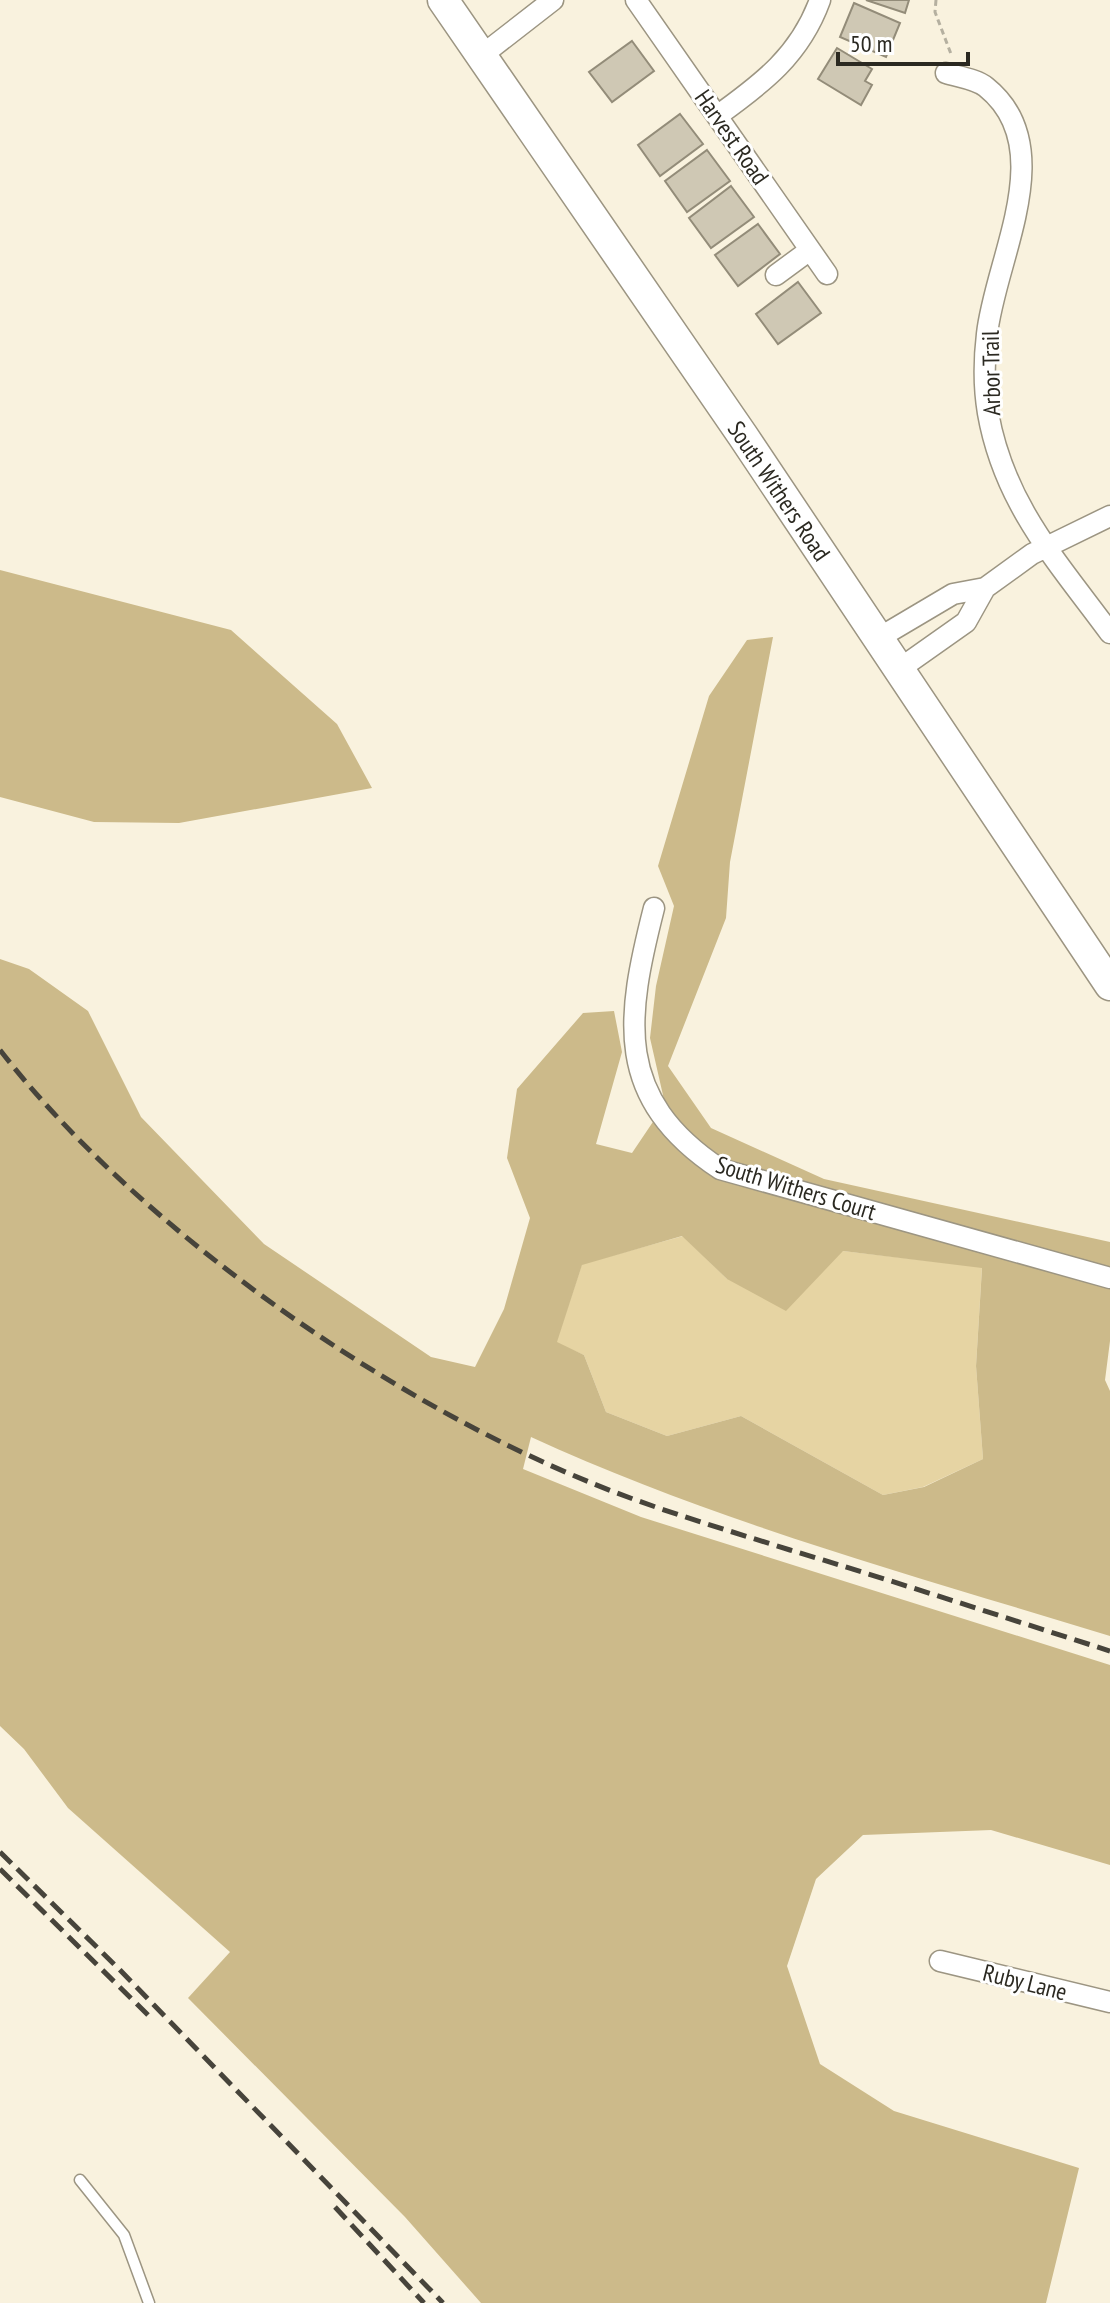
<svg xmlns="http://www.w3.org/2000/svg" width="1110" height="2303" viewBox="0 0 1110 2303" font-family="'PT Sans Narrow',sans-serif">
  <style>
    .green { fill: #e6d4a3 }
    .forest { fill: #ccba8a; fill-rule: evenodd }
    .building { fill: #cfc8b4; stroke: #938c79; stroke-width: 2 }
    .lines { fill: none; stroke-linecap: round; stroke-linejoin: round }
    .lane-casing { stroke: #9c9582; stroke-width: 13 }
    .street-casing { stroke: #9c9582; stroke-width: 23 }
    .secondary-casing { stroke: #9c9582; stroke-width: 33 }
    .path { stroke: #b5b0a0; stroke-width: 3; stroke-dasharray: 6 4; stroke-linecap: butt }
    .lane { stroke: #fff; stroke-width: 10 }
    .street { stroke: #fff; stroke-width: 20 }
    .secondary { stroke: #fff; stroke-width: 30 }
    .rail { stroke: #47443b; stroke-width: 5; stroke-dasharray: 16 8; stroke-linecap: butt }
    .labels { text-anchor: middle; dominant-baseline: central; stroke-width: 6; stroke-linejoin: round; paint-order: stroke }
    .street-label { font-size: 24px; fill: #2b2921; stroke: #fff }
  </style>
  <rect width="100%" height="100%" fill="#f9f2de"/>
  <!-- green -->
  <path class="green" d="M683,1236L727,1279L843,1251L982,1267L976,1366L983,1459L923,1487L883,1495L741,1416L667,1436L606,1412L584,1355L556,1343L582,1264Z"/>
  <!-- forest -->
  <path class="forest" d="M0,570L231,630L337,724L372,788L179,823L94,822L0,797Z
    M773,637L730,862L726,918L668,1066L711,1128L824,1179L1110,1242V1341L1105,1380L1110,1391V1636C915,1576 716,1522 531,1437L523,1469L641,1517L1110,1665V1865L991,1830L863,1835L816,1879L787,1966L820,2064L894,2111L1079,2168L1046,2303H481L405,2217L188,1998L230,1952L68,1808L24,1749L0,1726V959L29,969L88,1011L141,1117L264,1244L431,1357L475,1367L504,1309L530,1218L507,1158L517,1089L583,1013L614,1011L622,1052L596,1144L632,1153L665,1104L650,1038L656,986L674,906L658,866L709,696L747,640ZM682,1236L727,1279L786,1311L843,1251L982,1268L976,1366L983,1459L924,1487L883,1495L741,1416L667,1436L606,1412L584,1355L557,1342L582,1265Z"/>
  <!-- building -->
  <path class="building" d="M866,0H909L905,13Z
    M854,3L900,23L886,57L840,37Z
    M632,41L654,71L612,102L589,72Z
    M837,48L872,69L865,81L872,85L861,105L818,79Z
    M680,114L703,144L660,176L638,145Z
    M707,150L730,181L687,212L665,181Z
    M731,186L754,217L711,248L689,218Z
    M758,224L780,254L738,286L715,255Z
    M798,282L821,313L778,344L756,314Z"/>
  <g class="lines">
    <!-- lane casing -->
    <g class="lane-casing">
      <path id="lane" d="M80,2180L124,2235L149,2303"/>
    </g>
    <!-- street casing -->
    <g class="street-casing">
      <path id="street" d="M636,0L827,274
        M481,56L553,0
        M946,73C959,77 976,79 986,87C1061,147 995,259 987,334C984,359 984,389 988,413C1004,504 1057,561 1110,633
        M717,116C763,83 800,55 820,0
        M776,275L810,250
        M985,588L1032,554L1110,516
        M877,639L953,594L985,588L966,622L898,670
        M654,908C626,1018 613,1098 720,1169L1110,1278
        M940,1961L1110,2002"/>
    </g>
    <!-- secondary casing -->
    <g class="secondary-casing">
      <path id="secondary" d="M443,0L743,436L1110,985"/>
    </g>
    <!-- path -->
    <path class="path" d="M936,0L935,12L951,54"/>
    <!-- lane -->
    <use href="#lane" class="lane"/>
    <!-- street -->
    <use href="#street" class="street"/>
    <!-- secondary -->
    <use href="#secondary" class="secondary"/>
    <!-- rail -->
    <path class="rail" d="M0,1050C138,1228 386,1400 594,1484C658,1510 724,1529 790,1550C897,1582 1003,1617 1110,1651
      M0,1852L118,1968L443,2303
      M0,1869L148,2015
      M335,2207L424,2303"/>
  </g>
  <g class="labels">
    <!-- street labels -->
    <g class="street-label">
      <text transform="translate(732 137) rotate(55)">Harvest Road</text>
      <text transform="translate(991 373) rotate(-91)">Arbor Trail</text>
      <text transform="translate(779 491) rotate(56)">South Withers Road</text>
      <text transform="translate(796 1188) rotate(17)">South Withers Court</text>
      <text transform="translate(1025 1982) rotate(14)">Ruby Lane</text>
    </g>
  </g>
  <!-- scale -->
  <path d="M838 52v12h130v-12" fill="none" stroke="#2b2921" stroke-width="4"/>
  <text x="850" y="52" font-size="24" fill="#2b2921" stroke="#ffffff" stroke-width="6" paint-order="stroke">50 m</text>
</svg>
